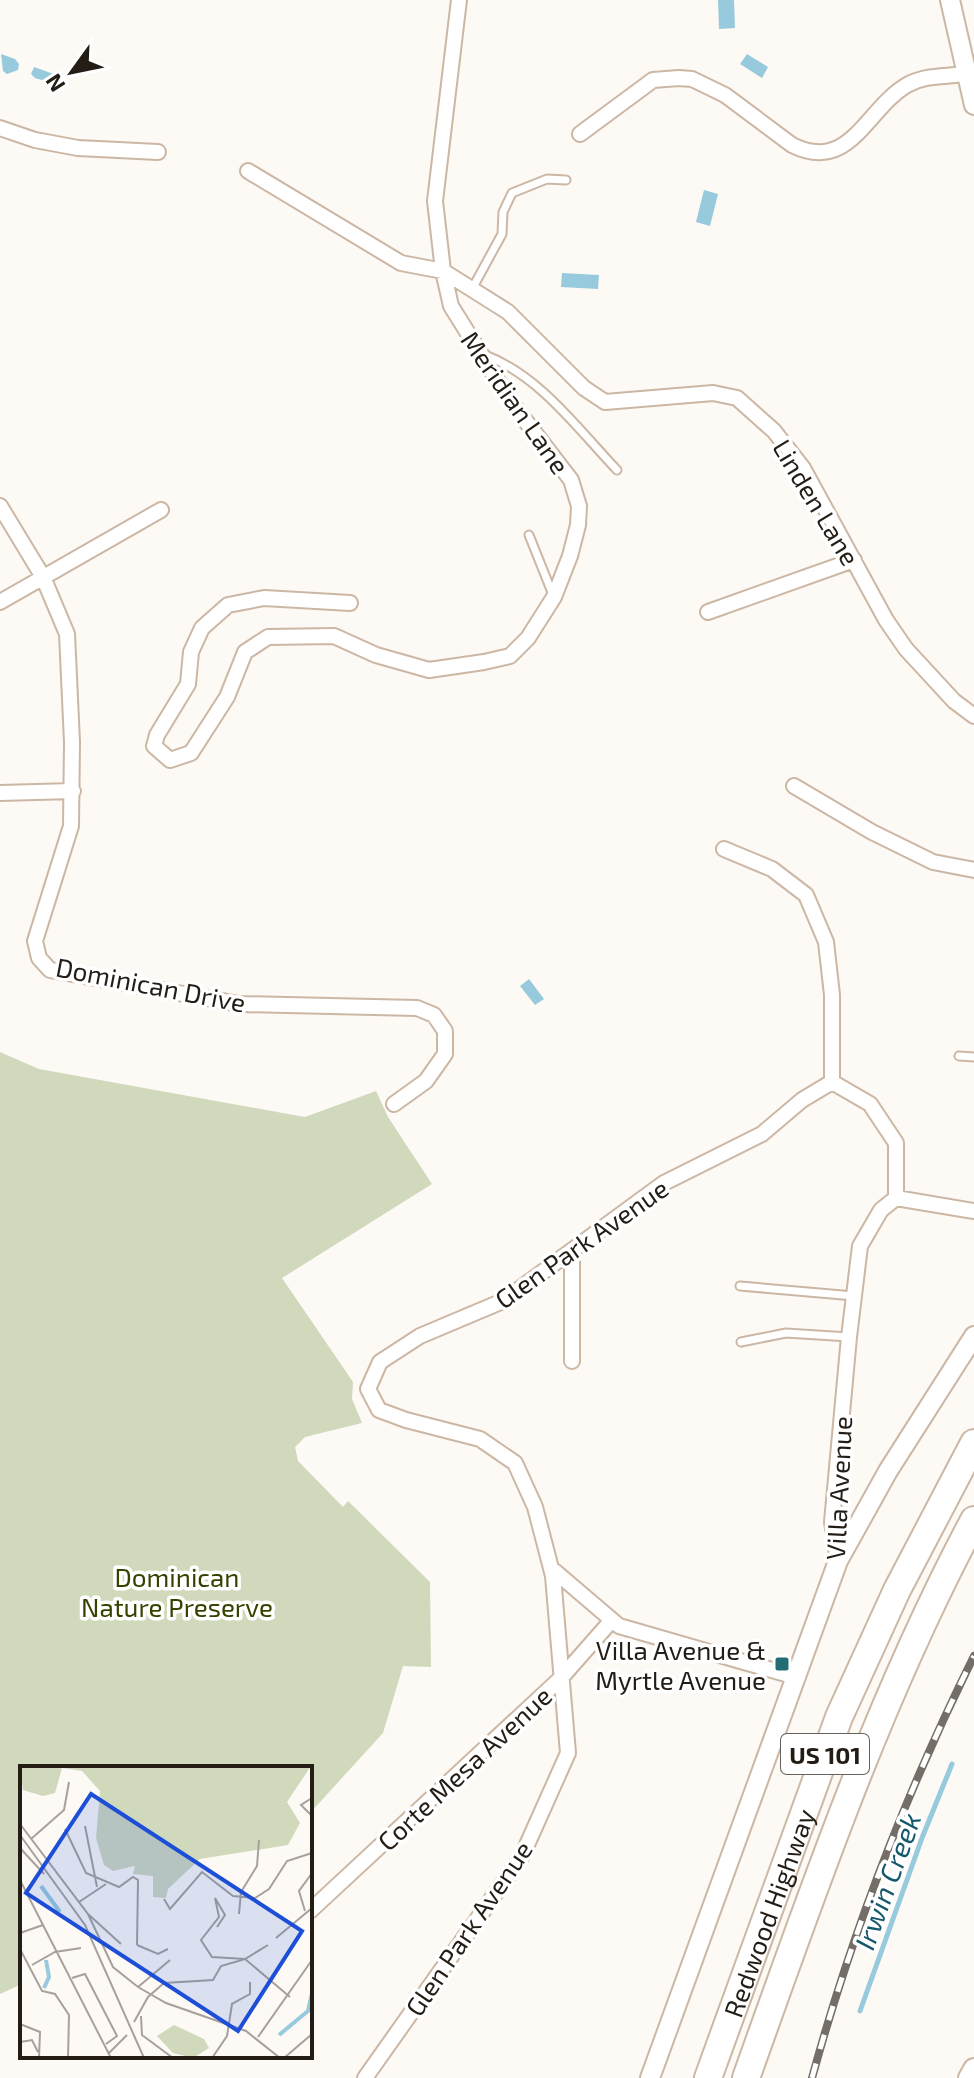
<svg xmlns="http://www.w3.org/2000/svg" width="974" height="2078" viewBox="0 0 974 2078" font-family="'Exo 2',sans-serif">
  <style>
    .green { fill: #d0d9bc }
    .water { fill: #97cadc }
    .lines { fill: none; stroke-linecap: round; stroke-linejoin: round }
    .stream { stroke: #97cadc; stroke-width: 5 }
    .service-casing { stroke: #ccb7a5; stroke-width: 11 }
    .minor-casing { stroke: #ccb7a5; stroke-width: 18 }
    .tertiary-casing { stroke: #ccb7a5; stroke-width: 22 }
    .secondary-casing { stroke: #ccb7a5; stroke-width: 24 }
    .motorway-casing { stroke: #ccb7a5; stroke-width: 30 }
    .service { stroke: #fff; stroke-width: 7 }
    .minor { stroke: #fff; stroke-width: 14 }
    .tertiary { stroke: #fff; stroke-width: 18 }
    .secondary { stroke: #fff; stroke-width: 20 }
    .motorway { stroke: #fff; stroke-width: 26 }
    .rail-casing { stroke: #746e68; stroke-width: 8 }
    .rail { stroke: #fff; stroke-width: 5; stroke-dasharray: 15; stroke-linecap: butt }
    .poi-dot { fill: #226c74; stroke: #fff; stroke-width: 3 }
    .labels { text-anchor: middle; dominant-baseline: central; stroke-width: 7; stroke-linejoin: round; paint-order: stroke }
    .shield { fill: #fff; stroke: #66615c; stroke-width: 2 }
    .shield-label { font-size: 24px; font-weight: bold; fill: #241d16 }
    .street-label { font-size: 26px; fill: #241d16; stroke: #fff }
    .park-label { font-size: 26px; fill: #354300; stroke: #fff }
    .poi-label { font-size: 26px; fill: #241d16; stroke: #fff; text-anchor: end }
    .water-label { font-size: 28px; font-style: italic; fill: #14586b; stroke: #fff }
    .inset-river { fill: none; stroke: #97cadc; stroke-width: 4 }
    .inset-road { fill: none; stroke: #a6a19c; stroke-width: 2 }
    .view { fill: #1d4ed8; fill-opacity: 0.15; stroke: #1d4ed8; stroke-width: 4 }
    .inset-edge { fill: none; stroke: #241d16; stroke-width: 4 }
  </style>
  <rect width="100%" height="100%" fill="#fdf9f5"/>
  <!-- green -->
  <path class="green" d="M0,1052L39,1069L305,1117L376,1091L388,1117L432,1184L282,1278L353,1382L352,1399L362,1423L305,1437L295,1447L298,1461L343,1507L348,1501L430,1582L431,1667L403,1666L383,1733L310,1813V1768H22V1984L0,1994Z"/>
  <!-- water -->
  <path class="water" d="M718,0H734L735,28L719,29Z
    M1,54L15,59L19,64L18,70L7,74L3,71Z
    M747,54L768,67L762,78L740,64Z
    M34,67L62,77L59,85L35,78L31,74Z
    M704,190L718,194L710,226L696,222Z
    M562,273L599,275L598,289L561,287Z
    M529,979L544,999L535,1005L520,986Z"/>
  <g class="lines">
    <!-- stream -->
    <path class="stream" d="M860,2011L922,1838L952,1764"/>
    <!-- service casing -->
    <g class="service-casing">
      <path id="service" d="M472,289L502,234L503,212L512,193L547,179L566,180
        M485,355C540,376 577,428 617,470
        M529,535L553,595
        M959,1056L974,1057
        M740,1286L854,1296
        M741,1342L786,1333L849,1337"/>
    </g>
    <!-- minor casing -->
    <g class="minor-casing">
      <path id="minor" d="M459,0L435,201L443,271L508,312L584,388L605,402L713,393L737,398L774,431L803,468L886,620L906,649L954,701L974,716
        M0,128L35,140L78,148L158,152
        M580,134L653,80L679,78L692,79L725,95L792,145C850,174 866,109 907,85C928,73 951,78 974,72
        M248,171L401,263L443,271L451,306L511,402L571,480L579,506L578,525L570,556L554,597L528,638L510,656L484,662L429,670L376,655L334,636L268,637L245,652L227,697L191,753L170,760L154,746L157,735L188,684L191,652L202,628L228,605L264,598L350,603
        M0,506L43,577L67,634L72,742L71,826L35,941L39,958L50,970L239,1004L417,1008L434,1015L445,1031V1054L426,1081L394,1104
        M0,602L161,510
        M708,612L854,560
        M794,786L872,832L933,862L974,870
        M0,793L73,791
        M724,849L772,869L806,895L826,942L832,995V1082
        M832,1082L870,1104L896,1143V1198
        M572,1251V1361
        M838,1561L832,1522L849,1337L860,1246L881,1210L896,1198L974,1211
        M551,1568L619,1626L796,1677
        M310,1911L561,1678L612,1620
        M365,2078L522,1856L568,1753L553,1576L535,1507L515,1463L480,1439L406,1420L379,1410L368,1389L380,1362L420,1336L503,1301L664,1183L762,1134L802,1100L832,1082"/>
    </g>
    <!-- tertiary casing -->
    <g class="tertiary-casing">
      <path id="tertiary" d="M950,0L974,105
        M650,2078L838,1561L888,1471L974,1336"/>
    </g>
    <!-- secondary casing -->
    <g class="secondary-casing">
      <path id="secondary" d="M969,2078L974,2069"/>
    </g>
    <!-- motorway casing -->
    <g class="motorway-casing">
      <g id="motorway">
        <path id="s1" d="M708,2078L839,1717L897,1590L974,1443"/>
        <path d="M746,2078C814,1888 879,1698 974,1520"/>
      </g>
    </g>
    <!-- service -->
    <use href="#service" class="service"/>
    <!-- minor -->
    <use href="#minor" class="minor"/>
    <!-- tertiary -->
    <use href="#tertiary" class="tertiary"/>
    <!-- secondary -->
    <use href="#secondary" class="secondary"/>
    <!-- motorway -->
    <use href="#motorway" class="motorway"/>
    <!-- rail casing -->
    <g class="rail-casing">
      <path id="rail" d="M812,2078C852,1932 907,1791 974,1656"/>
    </g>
    <!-- rail -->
    <use href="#rail" class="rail"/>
  </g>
  <!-- markers -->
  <rect class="poi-dot" x="774" y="1656" width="16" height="16" rx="4"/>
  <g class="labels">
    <!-- shield labels -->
    <rect class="shield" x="781" y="1734" width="88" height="40" rx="6"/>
    <g class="shield-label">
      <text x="825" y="1754">US 101</text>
    </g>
    <!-- street labels -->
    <g class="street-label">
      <text transform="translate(516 402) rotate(55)">Meridian Lane</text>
      <text transform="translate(817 502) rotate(59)">Linden Lane</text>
      <text transform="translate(151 984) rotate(11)">Dominican Drive</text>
      <text transform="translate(581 1243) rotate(-35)">Glen Park Avenue</text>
      <text transform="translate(838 1488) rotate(-87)">Villa Avenue</text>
      <text transform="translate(464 1768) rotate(-43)">Corte Mesa Avenue</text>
      <text stroke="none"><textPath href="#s1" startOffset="176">Redwood Highway</textPath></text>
      <text transform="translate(468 1928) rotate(-56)">Glen Park Avenue</text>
    </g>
    <!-- park labels -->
    <g class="park-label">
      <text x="177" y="1576">Dominican<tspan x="177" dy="30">Nature Preserve</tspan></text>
    </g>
    <!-- poi labels -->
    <g class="poi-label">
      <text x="766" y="1649">Villa Avenue &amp;<tspan x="766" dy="30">Myrtle Avenue</tspan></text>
    </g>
    <!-- water labels -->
    <g class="water-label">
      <text transform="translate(887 1881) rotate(-70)">Irwin Creek</text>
    </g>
  </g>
  <!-- overview -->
  <g transform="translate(20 1766)">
    <rect width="292" height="292" fill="#fdf9f5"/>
    <path d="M0,0H291L267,36L280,57L268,79L180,93L148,123L146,132L133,131V110L113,108L115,100L93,105L84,99L76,72L80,25L62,5L42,2L35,27L23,30L3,24ZM154,259L184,273L189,282L173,292L153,287L137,270Z" fill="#d0d9bc"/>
    <path class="inset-river" d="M21,120L40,146M24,222L29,211L26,194M259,269L288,245L292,227"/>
    <path class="inset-road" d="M292,32L281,39L292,50M0,58L68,148L101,178M65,60L77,121M45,63L66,107L99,121L113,111L118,114L117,179M0,69L65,159L124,292M11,73L44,44L49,16M0,82L24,108M0,114L91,292M144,133L150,143L182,106L213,130L235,132L249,123L267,95L292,87M59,136L86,118M285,145L279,125L292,107M68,148L93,201L118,221L146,237L226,265L260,292M219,148L221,126L237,100L239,74M197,161L205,149L195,132L199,151L181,174L192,191L225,193L248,179M0,167L23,159M256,172L292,142M117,179L138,188L148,183M0,183L22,225L35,228L49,249L48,292M12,199L35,186L61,182M52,212L65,208L97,270L86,278M118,221L150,194M121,250L122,269L153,292M114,256L128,231L144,217L193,214L201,200L225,193L270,231M0,258L20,266L19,292M238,271L292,194M0,276L12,274L18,286M89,287L107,269M192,292L207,270L212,238L230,228V216M264,292L292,268"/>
    <path class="view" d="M71,28L282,165L218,265L6,127Z"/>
    <rect width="292" height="292" class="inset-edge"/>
  </g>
  <!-- north arrow -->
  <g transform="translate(72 72) rotate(237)" stroke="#ffffff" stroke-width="6" paint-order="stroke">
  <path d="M0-6L14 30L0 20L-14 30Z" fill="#241d16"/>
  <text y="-12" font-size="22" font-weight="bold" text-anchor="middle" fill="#241d16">N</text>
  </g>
</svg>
